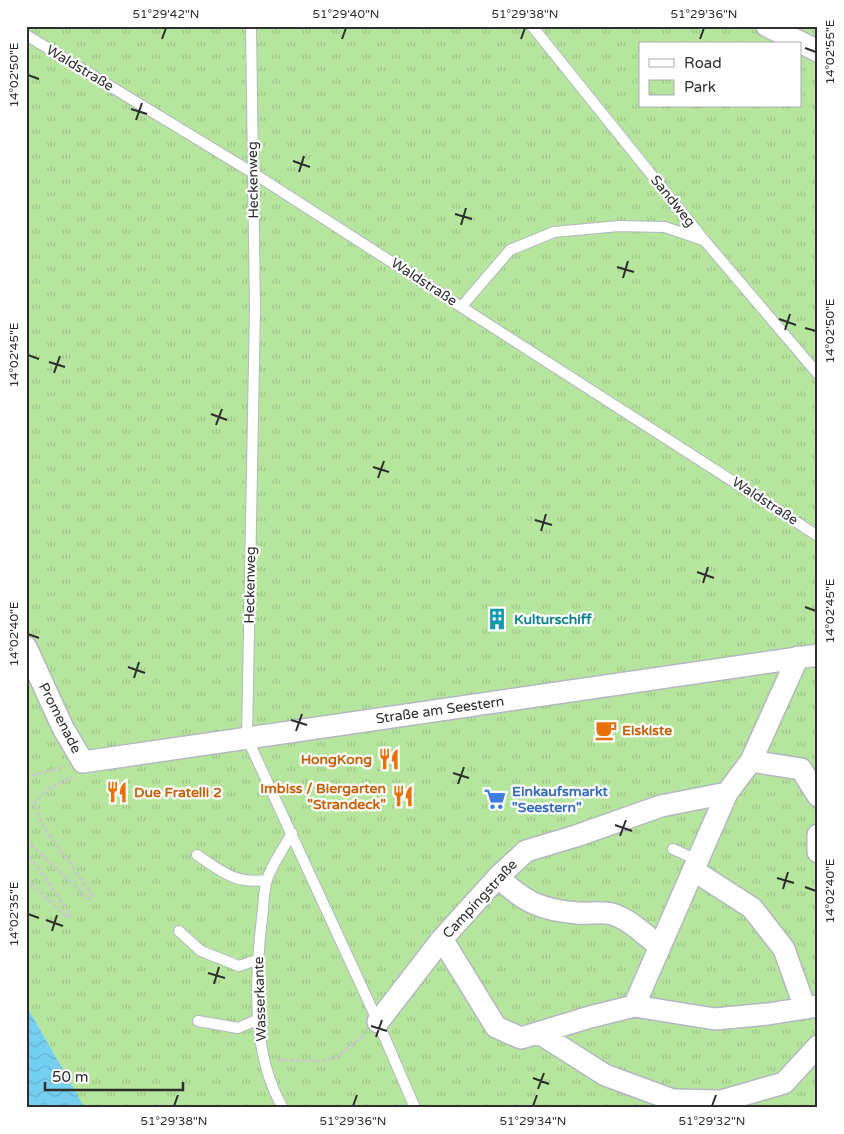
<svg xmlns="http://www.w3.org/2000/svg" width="844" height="1134" viewBox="0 0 844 1134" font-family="'Varela Round',sans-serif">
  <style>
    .park { fill: url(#park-tufts); fill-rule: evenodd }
    .water { fill: url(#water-waves) }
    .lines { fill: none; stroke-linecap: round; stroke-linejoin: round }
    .lane-casing { stroke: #b4b7c1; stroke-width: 12 }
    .street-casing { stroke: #b4b7c1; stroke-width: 24 }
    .path { stroke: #c9c9c9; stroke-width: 3; stroke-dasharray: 4 2.5; stroke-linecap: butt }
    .lane { stroke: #fff; stroke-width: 10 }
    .street { stroke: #fff; stroke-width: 21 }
    .ticks { fill: none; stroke: #2e2e2e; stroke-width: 2 }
    .labels { text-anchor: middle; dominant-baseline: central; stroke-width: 4.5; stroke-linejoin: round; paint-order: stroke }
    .street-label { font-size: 14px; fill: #2e2e2e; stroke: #fff }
    .culture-label { font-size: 14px; font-weight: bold; fill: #0d838f; stroke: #fff; text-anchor: start }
    .food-label { font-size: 14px; font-weight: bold; fill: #c56008; stroke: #fff; text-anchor: start }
    .shop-label { font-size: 14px; font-weight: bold; fill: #366cbe; stroke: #fff; text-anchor: start }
    .neatline { fill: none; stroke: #2e2e2e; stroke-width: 2 }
    .ticks-label { font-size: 12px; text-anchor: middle; fill: #2e2e2e }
  </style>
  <defs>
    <pattern id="park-tufts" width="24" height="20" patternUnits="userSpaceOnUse" patternTransform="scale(1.25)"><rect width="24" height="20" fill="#b6e59e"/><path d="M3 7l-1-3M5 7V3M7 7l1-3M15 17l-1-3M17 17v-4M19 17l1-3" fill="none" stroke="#9dc588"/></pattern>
    <pattern id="water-waves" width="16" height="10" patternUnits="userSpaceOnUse" patternTransform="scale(1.25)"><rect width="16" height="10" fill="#75cff0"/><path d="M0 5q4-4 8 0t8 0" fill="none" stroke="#66b2ce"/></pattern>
  </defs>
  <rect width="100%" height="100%" fill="#efe9e1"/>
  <!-- park -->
  <path class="park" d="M26,26H818V1108H85L26,1005ZM640,44H800V106H640Z"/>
  <!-- water -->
  <path class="water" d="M26,1005L85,1108H26Z"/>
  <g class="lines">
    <!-- lane casing -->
    <g class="lane-casing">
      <path id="lane" d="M251,26L255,308L247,738L378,1022L415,1108
        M532,26L704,240L818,374
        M26,35L253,173L818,536
        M462,306L510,250L554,232L619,226L665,227L703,240
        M673,849L697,860
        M197,855C223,872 234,884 267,880
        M179,931L201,951L239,966L257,960
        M198,1021L238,1028L259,1019
        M283,1108C251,1054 255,978 262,918C264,906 263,892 267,880C271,866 285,846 292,833"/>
    </g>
    <!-- street casing -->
    <g class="street-casing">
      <path id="street" d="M767,26L818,51
        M26,647L63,728L83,762L818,655
        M751,761L801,769L818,796
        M727,793L634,1006L715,1019L768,1014L818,1006
        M818,835V852
        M693,870L752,908L784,949L805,1008
        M498,877C524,902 541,910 577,913C588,914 602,911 612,914C631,920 645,935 660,947
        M442,939L496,1027L521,1038L590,1017L634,1006
        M378,1022L442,939L498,877L526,851L576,836L661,806L727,793L751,761L798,657
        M539,1033L605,1075L673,1100L721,1101L784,1083L818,1046"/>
    </g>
    <!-- path -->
    <path class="path" d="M26,777L65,767
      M26,840L89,899L93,896L42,824L34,803L49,788L73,777
      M26,851L71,915L67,918L26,878
      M277,1060L323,1061L338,1056L365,1034"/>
    <!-- lane -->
    <use href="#lane" class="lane"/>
    <!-- street -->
    <use href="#street" class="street"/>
  </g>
  <!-- ticks -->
  <path class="ticks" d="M162,39L166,28M342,39L346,28M521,39L525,28M700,39L704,28M805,48L816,52M28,75L39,79M131,109L147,114M136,120L142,103M293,161L310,167M299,172L304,156M455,214L472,219M461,225L466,208M617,267L634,272M623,278L628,261M779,319L796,325M805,328L816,331M785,330L790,314M28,355L39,359M49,362L65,367M54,373L60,356M211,414L227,420M216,425L222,409M373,467L389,472M378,478L384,461M535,520L552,525M541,531L546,514M697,572L714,578M703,583L708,567M805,607L816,611M28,634L39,638M128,667L145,673M134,678L139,662M291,720L307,725M296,731L302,714M453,773L469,778M458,784L464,767M615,825L632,831M620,836L626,820M777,878L794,883M805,887L816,891M783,889L788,872M28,914L39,918M46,920L63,926M52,931L57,915M208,973L225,978M214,984L219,967M371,1026L387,1031M376,1037L382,1020M533,1078L549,1084M538,1089L544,1073M174,1106L178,1095M353,1106L357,1095M533,1106L537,1095M712,1106L716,1095"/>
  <!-- icons -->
  <defs>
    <g id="building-bare" transform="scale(1.725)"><path d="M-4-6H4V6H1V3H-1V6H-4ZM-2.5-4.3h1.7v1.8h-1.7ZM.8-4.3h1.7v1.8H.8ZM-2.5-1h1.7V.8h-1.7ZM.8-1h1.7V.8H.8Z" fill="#0f9aa8" stroke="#fff" stroke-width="2.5" paint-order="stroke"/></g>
    <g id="cafe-bare" transform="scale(1.725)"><path d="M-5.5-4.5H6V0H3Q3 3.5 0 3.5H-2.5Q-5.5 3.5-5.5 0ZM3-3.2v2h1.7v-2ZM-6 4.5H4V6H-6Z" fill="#e8710a" stroke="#fff" stroke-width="2.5" paint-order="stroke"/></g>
    <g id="restaurant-bare" transform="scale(1.725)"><path d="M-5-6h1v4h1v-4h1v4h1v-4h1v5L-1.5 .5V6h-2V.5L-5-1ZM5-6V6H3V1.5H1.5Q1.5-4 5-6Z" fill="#e8710a" stroke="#fff" stroke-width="2.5" paint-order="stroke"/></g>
    <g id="supermarket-bare" transform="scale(1.725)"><path d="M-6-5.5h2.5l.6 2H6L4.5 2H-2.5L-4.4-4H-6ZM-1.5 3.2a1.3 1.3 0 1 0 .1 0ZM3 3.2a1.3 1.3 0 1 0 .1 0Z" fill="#3f7fe0" stroke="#fff" stroke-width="2.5" paint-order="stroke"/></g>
  </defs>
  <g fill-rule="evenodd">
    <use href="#building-bare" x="497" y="619"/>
    <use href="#cafe-bare" x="606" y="730"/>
    <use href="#restaurant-bare" x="389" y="759"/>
    <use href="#restaurant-bare" x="117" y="792"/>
    <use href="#restaurant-bare" x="403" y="796"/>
    <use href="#supermarket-bare" x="495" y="799"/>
  </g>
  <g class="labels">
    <!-- street labels -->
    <g class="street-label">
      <text transform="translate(80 68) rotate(31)">Waldstraße</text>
      <text transform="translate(253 180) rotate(-91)">Heckenweg</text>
      <text transform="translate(673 201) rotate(51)">Sandweg</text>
      <text transform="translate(424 282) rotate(33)">Waldstraße</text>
      <text transform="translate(765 501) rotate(33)">Waldstraße</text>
      <text transform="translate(250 585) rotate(-89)">Heckenweg</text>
      <text transform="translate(440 710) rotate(-8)">Straße am Seestern</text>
      <text transform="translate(60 718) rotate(63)">Promenade</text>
      <text transform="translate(480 899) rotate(-47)">Campingstraße</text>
      <text transform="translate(260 999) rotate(-92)">Wasserkante</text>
    </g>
    <!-- culture labels -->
    <g class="culture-label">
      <text x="514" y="619">Kulturschiff</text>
    </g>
    <!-- food labels -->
    <g class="food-label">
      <text x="622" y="730">Eiskiste</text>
      <text x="372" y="759" text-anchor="end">HongKong</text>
      <text x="386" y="788" text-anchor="end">Imbiss / Biergarten<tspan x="386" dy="16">"Strandeck"</tspan></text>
      <text x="134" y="792">Due Fratelli 2</text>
    </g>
    <!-- shop labels -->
    <g class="shop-label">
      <text x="512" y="791">Einkaufsmarkt<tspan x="512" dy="16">"Seestern"</tspan></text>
    </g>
  </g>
  <!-- border -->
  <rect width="844" height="1134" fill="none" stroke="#ffffff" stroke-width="55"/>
  <!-- legend -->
  <rect x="639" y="42" width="162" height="65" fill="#ffffff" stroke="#ababab"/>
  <rect x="649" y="59" width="25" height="8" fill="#ffffff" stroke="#ababab"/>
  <text x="684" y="68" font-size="15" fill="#2e2e2e">Road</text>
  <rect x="649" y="80" width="25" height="15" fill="url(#park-tufts)" stroke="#ababab"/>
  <text x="684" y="92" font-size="15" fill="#2e2e2e">Park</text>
  <!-- scale -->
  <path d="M45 1082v8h138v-8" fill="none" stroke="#2e2e2e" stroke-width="2.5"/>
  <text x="52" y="1082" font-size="15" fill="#2e2e2e" stroke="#ffffff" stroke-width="4" paint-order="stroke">50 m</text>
  <rect x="28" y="28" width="788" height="1078" class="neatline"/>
  <g class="ticks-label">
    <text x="166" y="18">51°29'42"N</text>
    <text x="346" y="18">51°29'40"N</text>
    <text x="525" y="18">51°29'38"N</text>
    <text x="704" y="18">51°29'36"N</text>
    <text transform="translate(830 52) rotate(-90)" y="4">14°02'55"E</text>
    <text transform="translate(14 75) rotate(-90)" y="4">14°02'50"E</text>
    <text transform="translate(830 331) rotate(-90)" y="4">14°02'50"E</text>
    <text transform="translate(14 355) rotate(-90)" y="4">14°02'45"E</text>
    <text transform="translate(830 611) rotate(-90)" y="4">14°02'45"E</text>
    <text transform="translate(14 634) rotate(-90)" y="4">14°02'40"E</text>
    <text transform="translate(830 891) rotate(-90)" y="4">14°02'40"E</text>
    <text transform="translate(14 914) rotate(-90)" y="4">14°02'35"E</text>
    <text x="174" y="1125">51°29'38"N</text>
    <text x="353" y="1125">51°29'36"N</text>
    <text x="533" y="1125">51°29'34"N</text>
    <text x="712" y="1125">51°29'32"N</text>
  </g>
</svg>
